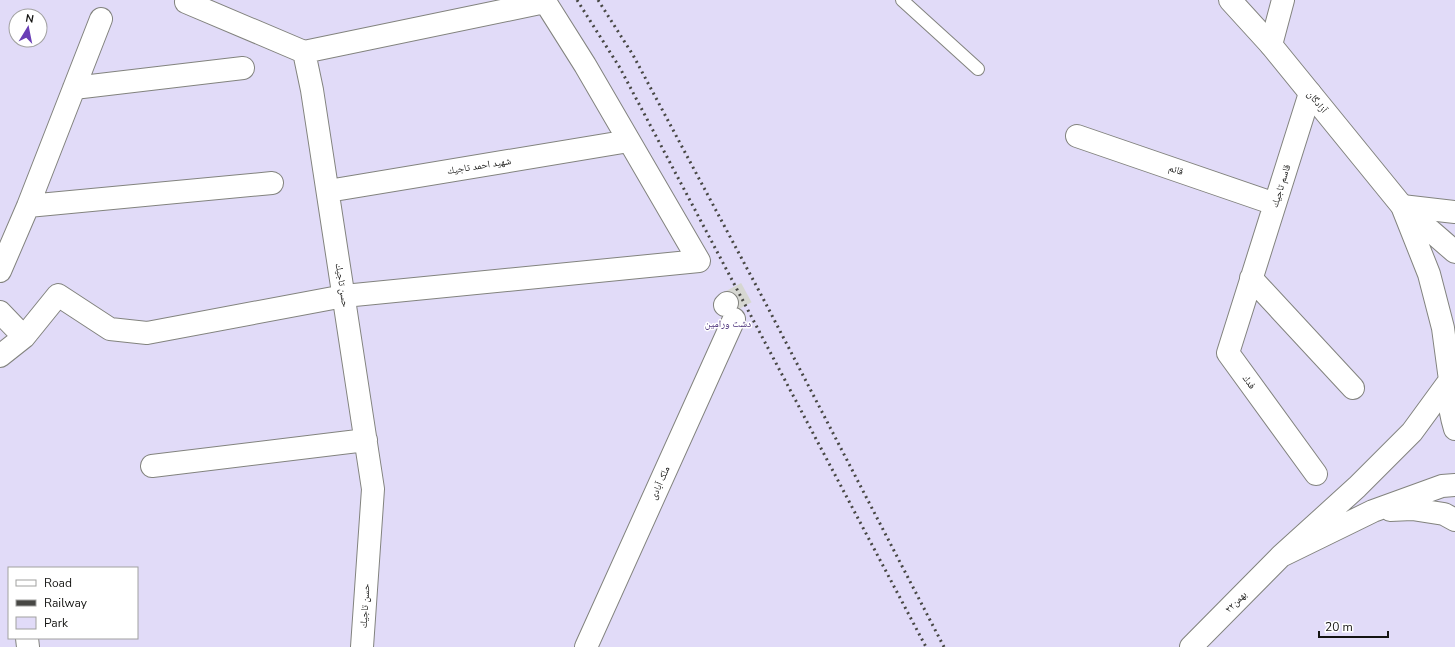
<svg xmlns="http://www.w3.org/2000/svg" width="1455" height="647" viewBox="0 0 1455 647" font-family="'Nunito Sans','Noto Naskh Arabic',sans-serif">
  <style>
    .green { fill: #e1dbf8; fill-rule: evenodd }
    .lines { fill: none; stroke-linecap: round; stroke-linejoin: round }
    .minor-tunnel { stroke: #d6d7d2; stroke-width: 22; stroke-dasharray: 22 11; stroke-linecap: butt }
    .service-casing { stroke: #82837e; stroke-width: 14 }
    .minor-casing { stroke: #82837e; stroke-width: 24 }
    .tertiary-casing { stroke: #82837e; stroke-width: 24 }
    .secondary-casing { stroke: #82837e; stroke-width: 24 }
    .service { stroke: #fff; stroke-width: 12 }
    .minor { stroke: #fff; stroke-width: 22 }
    .tertiary { stroke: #fff; stroke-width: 22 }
    .secondary { stroke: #fff; stroke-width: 22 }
    .rail { stroke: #474744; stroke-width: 3; stroke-dasharray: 2 4; stroke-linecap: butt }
    .labels { text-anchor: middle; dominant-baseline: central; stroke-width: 3; stroke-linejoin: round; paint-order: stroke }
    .street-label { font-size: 10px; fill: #141412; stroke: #fff }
    .park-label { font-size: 10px; fill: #442975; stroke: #fff }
  </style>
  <rect width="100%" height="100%" fill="#f8f9f4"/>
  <!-- green -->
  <path class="green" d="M0,0H1455V647H0ZM16,16H40V40H16ZM9,568H137V638H9Z"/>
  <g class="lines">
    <!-- minor-tunnel -->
    <path class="minor-tunnel" d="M727,303L753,289"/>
    <!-- service casing -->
    <g class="service-casing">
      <path id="service" d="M902,0L978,69"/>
    </g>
    <!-- minor casing -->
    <g class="minor-casing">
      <path id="minor" d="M186,2L304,52L312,90L373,489L362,647
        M1271,45L1283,0
        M304,52L545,2
        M74,88L243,68
        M1310,93L1228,353L1316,474
        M1077,136L1275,204
        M328,191L629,141
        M28,206L272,183
        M0,271L28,206L101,19
        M1251,278L1353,388
        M725,305L727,303
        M0,312L24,337L58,295L110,329L147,333L344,296L699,261L585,65L544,0
        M0,356L24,337
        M152,466L366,440
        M27,638L28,647
        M586,647L734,319"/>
    </g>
    <!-- tertiary casing -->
    <g class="tertiary-casing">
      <path id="tertiary" d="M1230,0L1271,45L1402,206
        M1455,252L1402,206L1429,274L1443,328L1450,380L1412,432L1357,487L1281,556L1373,511L1442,486L1455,485
        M1390,510L1412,509L1444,514L1455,520
        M1191,647L1281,556"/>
    </g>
    <!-- secondary casing -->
    <g class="secondary-casing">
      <path id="secondary" d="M1402,206L1455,212
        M1455,366C1447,390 1448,405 1455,429"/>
    </g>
    <!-- service -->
    <use href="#service" class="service"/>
    <!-- minor -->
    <use href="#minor" class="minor"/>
    <!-- tertiary -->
    <use href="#tertiary" class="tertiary"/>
    <!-- secondary -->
    <use href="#secondary" class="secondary"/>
    <!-- rail -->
    <path class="rail" d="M577,0L620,68L926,647
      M598,0L633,55L766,304L944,647"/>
  </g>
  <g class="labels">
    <!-- street labels -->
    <g class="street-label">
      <text transform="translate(1317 102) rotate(51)">آزادگان</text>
      <text transform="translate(479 166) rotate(-9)">شهيد احمد تاجيك</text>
      <text transform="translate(1176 170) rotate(19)">قائم</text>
      <text transform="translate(1281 186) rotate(-73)">قاسم تاجيك</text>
      <text transform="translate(342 285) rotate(81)">حسن تاجيك</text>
      <text transform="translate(1249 382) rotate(54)">فدك</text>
      <text transform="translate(660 483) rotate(-66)">ملک آبادی</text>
      <text transform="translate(1236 602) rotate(-45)">۲۲بهمن</text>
      <text transform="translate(365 606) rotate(-86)">حسن تاجيك</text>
    </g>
    <!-- park labels -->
    <g class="park-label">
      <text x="728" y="324">دشت ورامین</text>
    </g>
  </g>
  <!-- legend -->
  <rect x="8" y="567" width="130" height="72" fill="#ffffff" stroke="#a1a1a0"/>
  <rect x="16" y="580" width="20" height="6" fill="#ffffff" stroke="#a1a1a0"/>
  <text x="44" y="587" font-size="12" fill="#141412">Road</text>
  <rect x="16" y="600" width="20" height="6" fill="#474744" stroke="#a1a1a0"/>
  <text x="44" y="607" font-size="12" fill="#141412">Railway</text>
  <rect x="16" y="617" width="20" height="12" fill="#e1dbf8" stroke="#a1a1a0"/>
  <text x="44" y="627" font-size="12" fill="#141412">Park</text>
  <!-- north arrow -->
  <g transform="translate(28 28) rotate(10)"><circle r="19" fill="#ffffff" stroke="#a1a1a0"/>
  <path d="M0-3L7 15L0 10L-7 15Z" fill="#6a3eb6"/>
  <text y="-6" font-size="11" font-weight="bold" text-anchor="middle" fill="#141412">N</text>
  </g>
  <!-- scale -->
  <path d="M1319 631v6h69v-6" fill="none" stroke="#141412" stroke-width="2"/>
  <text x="1325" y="631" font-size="12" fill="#141412" stroke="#ffffff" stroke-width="3" paint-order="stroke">20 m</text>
</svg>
